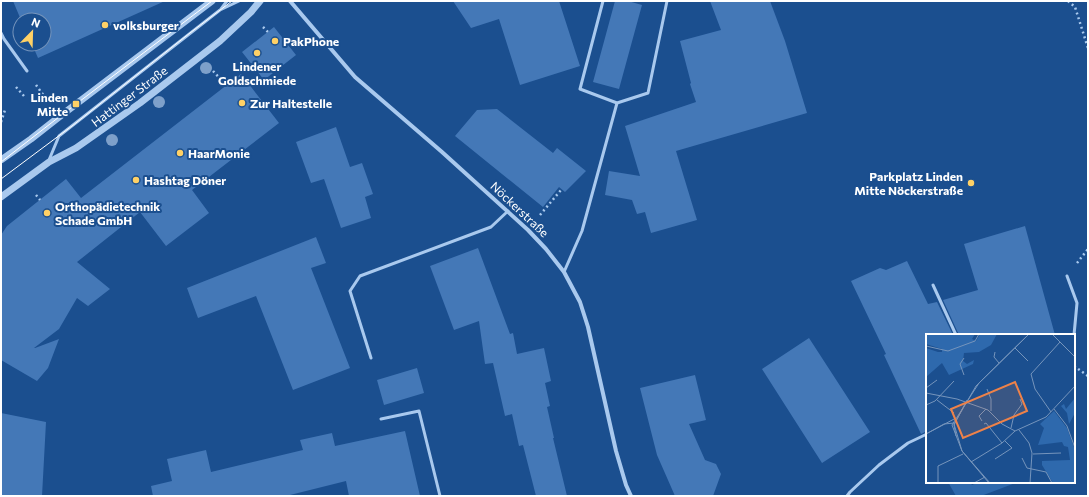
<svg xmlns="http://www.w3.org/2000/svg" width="1089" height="497" viewBox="0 0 1089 497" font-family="Commissioner,sans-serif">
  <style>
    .green { fill: #2e69ad }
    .building { fill: #4478b7 }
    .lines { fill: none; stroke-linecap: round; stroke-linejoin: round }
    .path { stroke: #a9c9ee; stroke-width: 2.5; stroke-dasharray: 2 3; stroke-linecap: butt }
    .service { stroke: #a9c9ee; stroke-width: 3 }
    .minor { stroke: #a9c9ee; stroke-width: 4 }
    .tertiary { stroke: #a9c9ee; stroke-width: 7 }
    .tram { stroke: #fff; stroke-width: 1 }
    .tree { fill: #7ea0ca }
    .poi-dot { fill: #ffd166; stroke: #1b4f8f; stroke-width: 1.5 }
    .labels { text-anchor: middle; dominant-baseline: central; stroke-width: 4; stroke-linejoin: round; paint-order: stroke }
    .poi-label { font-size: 12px; font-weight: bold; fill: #fff; stroke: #1b4f8f; text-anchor: start }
    .street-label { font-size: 12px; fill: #fff; stroke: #1b4f8f }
    .inset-road { fill: none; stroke: #7695bc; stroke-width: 1 }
    .view { fill: #ee8249; fill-opacity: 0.15; stroke: #ee8249; stroke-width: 2 }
    .inset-edge { fill: none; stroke: #fff; stroke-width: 2 }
  </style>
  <rect width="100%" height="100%" fill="#1b4f8f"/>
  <!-- green -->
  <path class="green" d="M948,482H970L972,485L979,482H1018L981,496H956Z"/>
  <!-- building -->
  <path class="building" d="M13,1H165L38,58L32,44H44V20H21Z
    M453,1H559L580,66L520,85L499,19L471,28Z
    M615,1H628L642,5L619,89L593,82Z
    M710,1H770L785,41L807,113L676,151L697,220L651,233L645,212L637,214L632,200L605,195L609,171L640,176L625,126L696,102L690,84L691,83L680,41L721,30Z
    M274,27L296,55L264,80L242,52Z
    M241,74L279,123L192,190L209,213L166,246L140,212L77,262L110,289L88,306L77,298L59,329L34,348H35L59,339L48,368L37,381L1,360V235L7,226L66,179L81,198Z
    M497,109L553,153L557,148L586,171L565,192L559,187L543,207L455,136L477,110Z
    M336,127L350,167L362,163L373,194L365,197L371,218L341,228L324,179L311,183L296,142Z
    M1025,226L1055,335H959L943,300L978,290L964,244Z
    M316,237L326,263L311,268L350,368L293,390L256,296L198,318L187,288Z
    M478,248L510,334L513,333L517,354L544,348L551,381L545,383L550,406L547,407L554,438H553L567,496H536L523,445L519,446L512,414L505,416L493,363L485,364L479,321L454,330L430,266Z
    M907,261L928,304L937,302L953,335H927V431L921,434L884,355L886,354L851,281L880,268L886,270Z
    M809,338L870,432L822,463L762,369Z
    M417,368L424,393L384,405L377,380Z
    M695,375L706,420L689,424L705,460L716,464L721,474L713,496H675L657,455L640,388Z
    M1,413L46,422L42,496H1Z
    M405,431L420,496H349L346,481L286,496H153L151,486L172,481L167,459L206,450L211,472L303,450L300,440L332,433L335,446Z"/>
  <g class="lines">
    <!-- path -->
    <path class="path" d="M1068,1L1075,7L1088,48
      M263,27L268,32
      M213,71L226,85
      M36,85L47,100
      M16,87L24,96
      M1,122L5,110
      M36,195L40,200
      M540,215L561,190
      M1077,263L1088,249
      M1074,366L1088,376"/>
    <!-- service -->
    <path class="service" d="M603,1L580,89L617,103
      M221,9L227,1
      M1,33L4,39L27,71
      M49,160L59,136L211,17L220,10L239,1
      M564,272L582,231L617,103L648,93L667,1
      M1067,276L1077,303L1074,335
      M933,285L956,335
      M371,358L350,291L360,276L491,227L508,211
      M381,419L419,411L440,496
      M847,496L850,492L879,465L908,443L927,434"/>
    <!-- minor -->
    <path class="minor" d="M290,1L355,77L442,152L528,230L546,249L564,272L580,302L588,327L616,451L626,485L631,496"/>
    <!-- tertiary -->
    <path class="tertiary" d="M1,160L31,139L59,117L212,1
      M1,197L49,162L76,148L140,103L220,41L251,12L260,1"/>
    <!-- tram -->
    <path class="tram" d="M1,162L59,117L212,1
      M1,179L72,126L190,33L232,1"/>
  </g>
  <!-- trees -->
  <g class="tree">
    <circle cx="206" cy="68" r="6"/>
    <circle cx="159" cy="102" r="6"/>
    <circle cx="112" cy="140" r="6"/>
  </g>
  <!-- markers -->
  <g class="poi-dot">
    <circle cx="105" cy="25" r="4"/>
    <circle cx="275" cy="41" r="4"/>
    <circle cx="257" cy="53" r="4"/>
    <circle cx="242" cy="103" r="4"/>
    <rect x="72" y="100" width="8" height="8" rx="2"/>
    <circle cx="180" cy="153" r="4"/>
    <circle cx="136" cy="180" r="4"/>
    <circle cx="971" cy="183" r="4"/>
    <circle cx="47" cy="213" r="4"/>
  </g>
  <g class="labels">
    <!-- poi labels -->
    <g class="poi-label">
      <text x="113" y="25">volksburger</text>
      <text x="283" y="41">PakPhone</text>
      <text x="257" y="66" text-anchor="middle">Lindener<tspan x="257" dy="14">Goldschmiede</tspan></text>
      <text x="68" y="97" text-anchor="end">Linden<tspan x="68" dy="14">Mitte</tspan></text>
      <text x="250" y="103">Zur Haltestelle</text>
      <text x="188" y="153">HaarMonie</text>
      <text x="963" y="176" text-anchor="end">Parkplatz Linden<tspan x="963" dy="14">Mitte Nöckerstraße</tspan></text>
      <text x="144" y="180">Hashtag Döner</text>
      <text x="55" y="206">Orthopädietechnik<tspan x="55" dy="14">Schade GmbH</tspan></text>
    </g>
    <!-- street labels -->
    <g class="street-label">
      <text transform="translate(129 96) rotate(-37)">Hattinger Straße</text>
      <text transform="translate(520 209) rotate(43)">Nöckerstraße</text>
    </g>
  </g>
  <!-- overview -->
  <g transform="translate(926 334)">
    <rect width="149" height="149" fill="#1b4f8f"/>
    <path d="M0,0H49L46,5L50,7L54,0H71L65,11L53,18L38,19L37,27L41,30L48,26L47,30L23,41L16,29L0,43V14L12,18H16V15L0,10ZM149,64V79L143,90L141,79L135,72L138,70L140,75ZM128,77L141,94L149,116V149H127L116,131V127L144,126L142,113L138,112L136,108L112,111L118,94L114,90Z" fill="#2e69ad"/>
    <path class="inset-road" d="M126,0L149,23M0,12L22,17L49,7L53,0M89,14L102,27M69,18L68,23L73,29M38,24L34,30L38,41M0,54L11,46M61,55L65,65V77M0,59L31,65L62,76L76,90L89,97L120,83L149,52M11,66L28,79M0,71L9,67L28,47M128,75L141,92L149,114M125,78L109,55L105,40L134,8M56,87L53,82L60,75M58,90L60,89L76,109M85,94L88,81L96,70L94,65M93,96L103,109L106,119L104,149M0,100L18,90L28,89M0,100L30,84M30,102L28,91L41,66M107,120L135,119M96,124L101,134L120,138L126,149M69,125L86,114L79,107M45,128L76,109L89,97M12,149V132L37,120M48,149L59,143M63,149L36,117L26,91L53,49L103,0M64,149L36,117L28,90L50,52L103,0"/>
    <path class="view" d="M89,48L101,77L37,104L25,75Z"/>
    <rect width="149" height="149" class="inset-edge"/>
  </g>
  <!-- border -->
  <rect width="1089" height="497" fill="none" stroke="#ffffff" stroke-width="4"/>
  <!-- north arrow -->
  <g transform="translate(32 32) rotate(23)"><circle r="19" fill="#1b4f8f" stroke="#7695bc"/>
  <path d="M0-3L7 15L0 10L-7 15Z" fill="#ffd166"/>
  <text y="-6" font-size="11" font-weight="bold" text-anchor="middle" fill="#ffffff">N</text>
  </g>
</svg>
